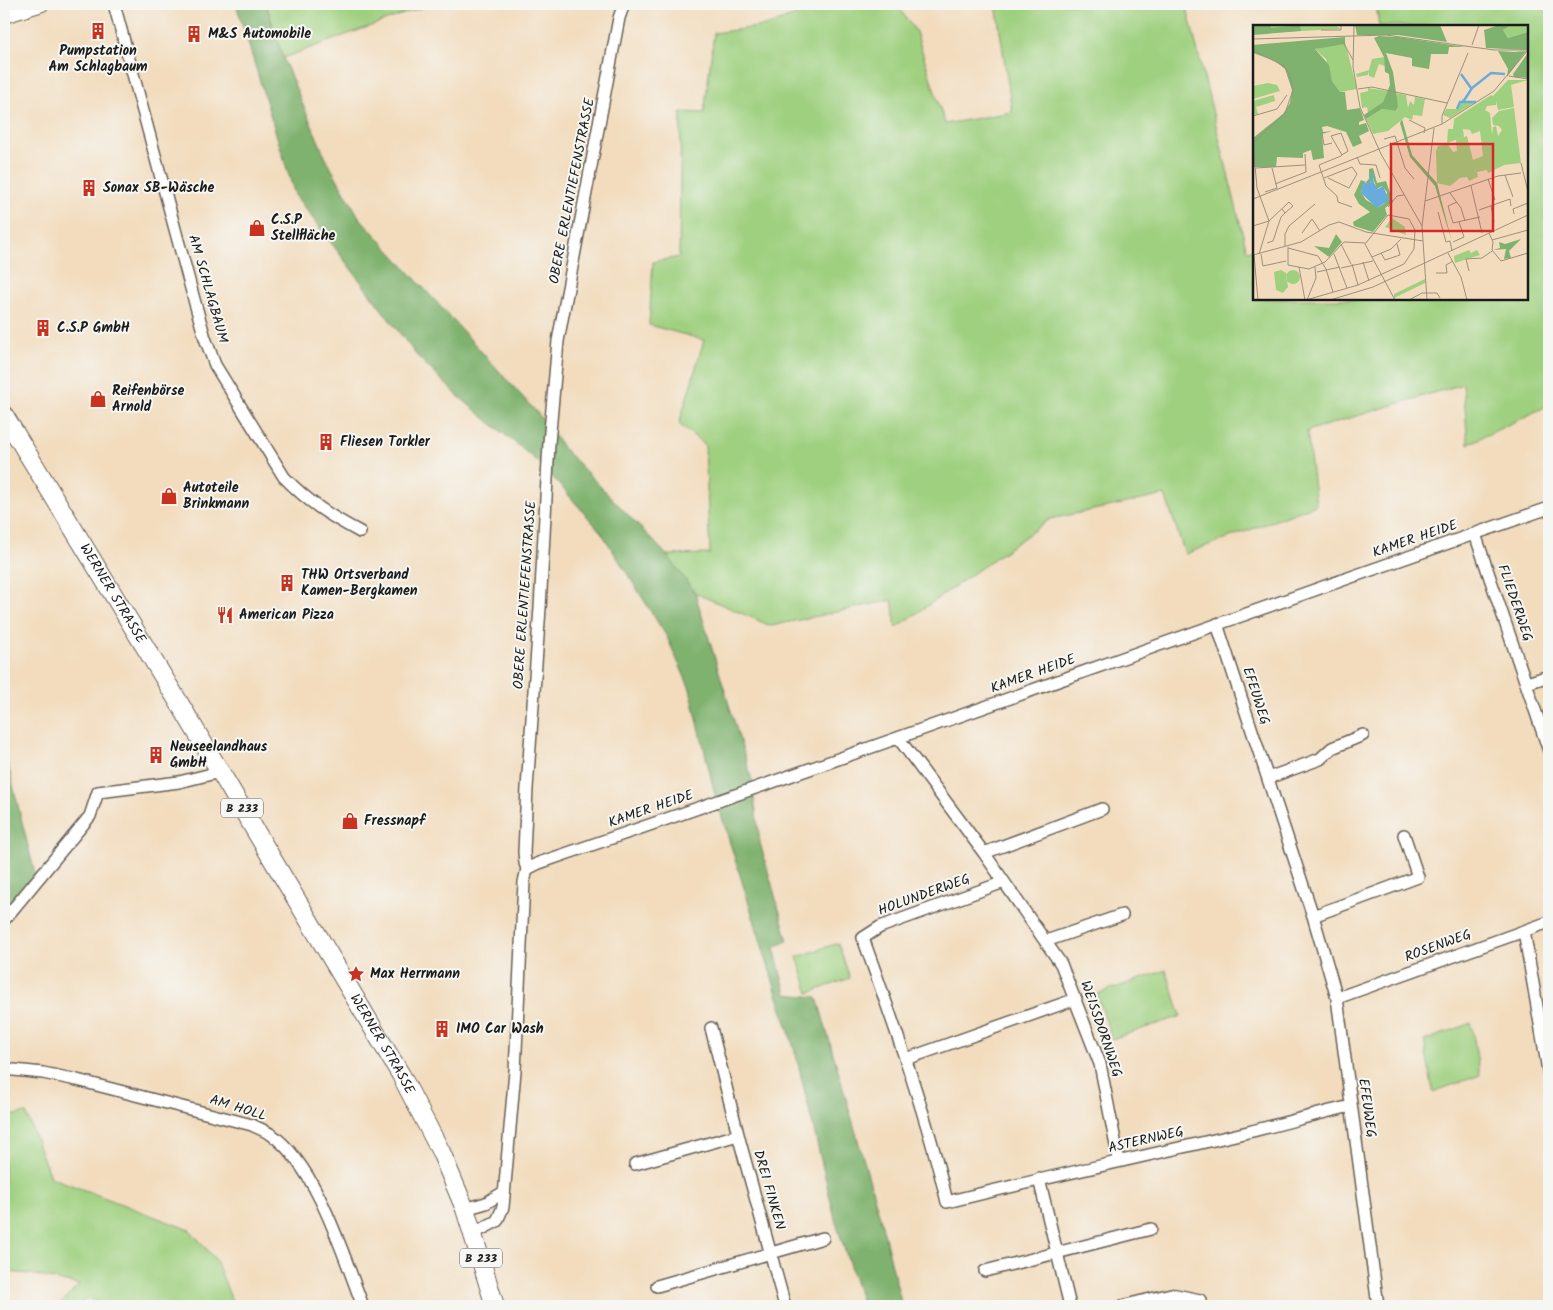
<svg xmlns="http://www.w3.org/2000/svg" width="1553" height="1310" viewBox="0 0 1553 1310" font-family="Kalam,sans-serif">
  <style>
    .green { fill: #9fd07f; stroke: #5e764e }
    .forest { fill: #7fb26e; stroke: #4e6745 }
    .lines { fill: none; stroke-linecap: round; stroke-linejoin: round }
    .minor-casing { stroke: #675f54; stroke-width: 14 }
    .tertiary-casing { stroke: #675f54; stroke-width: 16 }
    .primary-casing { stroke: #675f54; stroke-width: 20 }
    .minor { stroke: #fff; stroke-width: 11 }
    .tertiary { stroke: #fff; stroke-width: 14 }
    .primary { stroke: #fff; stroke-width: 18 }
    .labels { text-anchor: middle; dominant-baseline: central; stroke-width: 4; stroke-linejoin: round; paint-order: stroke }
    .shield { fill: #f6f6f2; stroke: #5d5d5c; stroke-width: 1 }
    .shield-label { font-size: 12px; font-weight: bold; fill: #1c1c1c }
    .poi-label { font-size: 14px; font-weight: bold; fill: #1c1c1c; stroke: #f6f6f2; text-anchor: start }
    .street-label { font-size: 14px; fill: #1c1c1c; stroke: #f6f6f2 }
    .inset-river { fill: none; stroke: #68acdd; stroke-width: 2.5 }
    .inset-road { fill: none; stroke: #9c8f7d; stroke-width: 1 }
    .view { fill: #d62828; fill-opacity: 0.15; stroke: #d62828; stroke-width: 2.5 }
    .inset-edge { fill: none; stroke: #1c1c1c; stroke-width: 2.5 }
  </style>
  <rect width="100%" height="100%" fill="#f6f6f2"/>
  <filter id="ink" filterUnits="userSpaceOnUse"><feTurbulence type="fractalNoise" baseFrequency=".02" numOctaves="2"/><feDisplacementMap in="SourceGraphic" scale="10" xChannelSelector="R" yChannelSelector="G"/><feConvolveMatrix kernelMatrix="1 2 1 2 8 2 1 2 1" color-interpolation-filters="sRGB"/></filter>
  <filter id="wash" filterUnits="userSpaceOnUse"><feTurbulence type="fractalNoise" baseFrequency=".0096" numOctaves="4" result="noise"/><feDisplacementMap in="SourceGraphic" scale="20" xChannelSelector="R" yChannelSelector="G"/><feGaussianBlur stdDeviation="1.12" result="paint"/><feColorMatrix in="noise" values="0 0 0 0 0 0 0 0 0 0 0 0 0 0 0 0 0 1.4 0 .05"/><feComposite in="paint" operator="in"/></filter>
  <g filter="url(#wash)">
    <rect width="100%" height="100%" fill="#f2dcbd"/>
    <!-- green -->
    <path class="green" d="M266,4H431L283,58Z
      M826,4H896L916,32L945,124L1012,112L996,4H1186L1247,251L1254,249V299H1527V26H1379L1376,4H1549V405L1468,444L1463,384L1307,431L1316,505L1185,554L1165,495L1050,519L896,628L892,600L771,626L695,593L667,555L710,554L705,445L679,424L704,340L649,325L653,262L679,257L681,112L704,113L714,33L765,26Z
      M838,943L850,978L809,993L797,957Z
      M1166,970L1181,1016L1112,1039L1097,994Z
      M1471,1023L1480,1075L1433,1092L1424,1041Z
      M26,1113L50,1177L190,1230L216,1260L234,1306H104L88,1298L78,1306H58L79,1285L31,1274L4,1272V1117Z"/>
    <!-- forest -->
    <path class="forest" d="M236,4H266L283,58L327,161L359,217L540,416L564,449L667,555L695,593L752,780L760,843L788,941L774,947L786,994L817,997L880,1217L902,1306H863L836,1223L796,1055L715,795L690,689L667,637L601,532L543,466L458,396L417,356L295,195Z
      M4,749L35,874L9,902H4Z"/>
  </g>
  <g filter="url(#ink)">
    <g class="lines">
      <!-- minor casing -->
      <g class="minor-casing">
        <path id="minor" d="M114,4L195,303L205,338L215,365L284,477C308,502 330,516 360,532
          M1475,534L1549,751
          M1217,624L1313,916L1337,998L1378,1306
          M1527,683L1549,676
          M899,739L984,853L1061,964L1100,1064L1119,1161
          M1268,778L1320,759L1332,748L1363,735
          M984,853L1102,809
          M527,869L539,863C877,748 1212,624 1549,508
          M1004,882L880,927L863,938C894,1025 926,1112 947,1202C1047,1177 1147,1156 1248,1132C1282,1124 1316,1114 1351,1106
          M1313,916L1418,877L1404,835
          M4,920L90,816L98,792L179,782L220,772
          M1524,931L1549,1076
          M1046,941L1122,915
          M1337,998L1549,922
          M711,1028L740,1142L785,1306
          M906,1059L1076,999
          M4,1069L43,1073L77,1080L252,1125C258,1128 266,1131 272,1135C317,1167 343,1255 363,1306
          M635,1164L738,1135
          M1039,1179L1070,1306
          M465,1209L486,1203L504,1192
          M474,1233L497,1221L503,1207L515,1071L524,882L527,869L525,863L524,852L527,788L540,608L549,443L558,341L619,18L624,4
          M985,1271L1151,1229
          M657,1286L823,1238
          M1122,1306L1171,1294L1200,1300"/>
      </g>
      <!-- tertiary casing -->
      <g class="tertiary-casing">
        <path id="tertiary" d="M4,16L42,4"/>
      </g>
      <!-- primary casing -->
      <g class="primary-casing">
        <g id="primary">
          <path id="s1" d="M4,415L181,706L401,1075L441,1152L465,1209L495,1306"/>
        </g>
      </g>
      <!-- minor -->
      <use href="#minor" class="minor"/>
      <!-- tertiary -->
      <use href="#tertiary" class="tertiary"/>
      <!-- primary -->
      <use href="#primary" class="primary"/>
    </g>
  </g>
  <!-- icons -->
  <defs>
    <g id="building-bare" transform="scale(1.35)"><path d="M-4-6H4V6H1V3H-1V6H-4ZM-2.5-4.3h1.7v1.8h-1.7ZM.8-4.3h1.7v1.8H.8ZM-2.5-1h1.7V.8h-1.7ZM.8-1h1.7V.8H.8Z" fill="#c8321e" stroke="#f6f6f2" stroke-width="2.5" paint-order="stroke"/></g>
    <g id="shop-bare" transform="scale(1.35)"><path d="M-5-2.5h2.3a2.7 3.5 0 0 1 5.4 0H5L5.5 6h-11ZM-1.5-2.5h3a1.5 2.3 0 0 0-3 0Z" fill="#c8321e" stroke="#f6f6f2" stroke-width="2.5" paint-order="stroke"/></g>
    <g id="restaurant-bare" transform="scale(1.35)"><path d="M-5-6h1v4h1v-4h1v4h1v-4h1v5L-1.5 .5V6h-2V.5L-5-1ZM5-6V6H3V1.5H1.5Q1.5-4 5-6Z" fill="#c8321e" stroke="#f6f6f2" stroke-width="2.5" paint-order="stroke"/></g>
    <g id="sight-bare" transform="scale(1.35)"><path d="M0-6L1.8-2.2L6-1.7L2.9 1.2L3.7 5.4L0 3.3L-3.7 5.4L-2.9 1.2L-6-1.7L-1.8-2.2Z" fill="#c8321e" stroke="#f6f6f2" stroke-width="2.5" paint-order="stroke"/></g>
  </defs>
  <g fill-rule="evenodd">
    <use href="#building-bare" x="98" y="31"/>
    <use href="#building-bare" x="194" y="34"/>
    <use href="#building-bare" x="89" y="188"/>
    <use href="#shop-bare" x="257" y="228"/>
    <use href="#building-bare" x="43" y="328"/>
    <use href="#shop-bare" x="98" y="399"/>
    <use href="#building-bare" x="326" y="442"/>
    <use href="#shop-bare" x="169" y="496"/>
    <use href="#building-bare" x="287" y="583"/>
    <use href="#restaurant-bare" x="225" y="615"/>
    <use href="#building-bare" x="156" y="755"/>
    <use href="#shop-bare" x="350" y="821"/>
    <use href="#sight-bare" x="356" y="974"/>
    <use href="#building-bare" x="442" y="1029"/>
  </g>
  <g class="labels">
    <!-- shield labels -->
    <g class="shield">
      <rect x="221" y="798.5" width="42" height="19" rx="4"/>
      <rect x="460" y="1248.5" width="42" height="19" rx="4"/>
    </g>
    <g class="shield-label">
      <text x="242" y="808">B 233</text>
      <text x="481" y="1258">B 233</text>
    </g>
    <!-- poi labels -->
    <g class="poi-label">
      <text x="208" y="34">M&amp;S Automobile</text>
      <text x="98" y="51" text-anchor="middle">Pumpstation<tspan x="98" dy="16">Am Schlagbaum</tspan></text>
      <text x="103" y="188">Sonax SB-Wäsche</text>
      <text x="271" y="220">C.S.P<tspan x="271" dy="16">Stellfläche</tspan></text>
      <text x="57" y="328">C.S.P GmbH</text>
      <text x="112" y="391">Reifenbörse<tspan x="112" dy="16">Arnold</tspan></text>
      <text x="340" y="442">Fliesen Torkler</text>
      <text x="183" y="488">Autoteile<tspan x="183" dy="16">Brinkmann</tspan></text>
      <text x="301" y="575">THW Ortsverband<tspan x="301" dy="16">Kamen-Bergkamen</tspan></text>
      <text x="239" y="615">American Pizza</text>
      <text x="170" y="747">Neuseelandhaus<tspan x="170" dy="16">GmbH</tspan></text>
      <text x="364" y="821">Fressnapf</text>
      <text x="370" y="974">Max Herrmann</text>
      <text x="456" y="1029">IMO Car Wash</text>
    </g>
    <!-- street labels -->
    <g class="street-label">
      <text transform="translate(572 191) rotate(-79)">OBERE ERLENTIEFENSTRASSE</text>
      <text transform="translate(208 289) rotate(74)">AM SCHLAGBAUM</text>
      <text transform="translate(1415 539) rotate(-19)">KAMER HEIDE</text>
      <text stroke="none"><textPath href="#s1" startOffset="209">WERNER STRASSE</textPath></text>
      <text transform="translate(525 595) rotate(-86)">OBERE ERLENTIEFENSTRASSE</text>
      <text transform="translate(1515 603) rotate(71)">FLIEDERWEG</text>
      <text transform="translate(1033 674) rotate(-20)">KAMER HEIDE</text>
      <text transform="translate(1256 696) rotate(72)">EFEUWEG</text>
      <text transform="translate(651 809) rotate(-19)">KAMER HEIDE</text>
      <text transform="translate(924 895) rotate(-20)">HOLUNDERWEG</text>
      <text transform="translate(1438 946) rotate(-20)">ROSENWEG</text>
      <text transform="translate(1101 1029) rotate(71)">WEISSDORNWEG</text>
      <text stroke="none"><textPath href="#s1" startOffset="734">WERNER STRASSE</textPath></text>
      <text transform="translate(238 1108) rotate(17)">AM HOLL</text>
      <text transform="translate(1367 1108) rotate(82)">EFEUWEG</text>
      <text transform="translate(1146 1140) rotate(-13)">ASTERNWEG</text>
      <text transform="translate(769 1190) rotate(74)">DREI FINKEN</text>
    </g>
  </g>
  <!-- overview -->
  <g transform="translate(1253 25)">
    <rect width="275" height="275" fill="#f2dcbd"/>
    <path d="M0,0H82L88,4L9,8ZM258,0H275V7L255,13L250,5ZM92,17L104,64L87,67L79,56L73,34L62,24ZM131,32L132,41L126,39L121,53L116,51V46L115,50L104,52L103,49L116,45L119,34ZM255,55H275L258,60L261,82L245,85L243,76V80L234,81L232,85L237,88L239,110L240,102L243,101L245,111L249,105L246,101L240,100L239,93L246,86L261,83L268,138L251,140L235,148L234,145L224,147L225,152L216,156L214,152L207,153L197,161L184,158L183,126L185,121L194,119L195,104H200L201,94L238,70L240,71ZM210,104L217,105L219,109L227,106L230,131L220,135L214,111L203,115L204,126L200,127L194,118L211,112ZM15,58L24,60L27,66L0,74V61ZM115,63L135,66L130,77L115,88L114,82L109,83L107,68L115,66ZM142,68L153,70L155,83L157,76L161,80L162,72L172,74L169,91L160,90L159,95L152,92L135,106L120,109L113,94L129,84L144,86ZM237,68L197,93L190,90L193,84H204L210,73V76L222,77ZM21,70L22,76L3,82L5,89L0,90V76ZM139,193L152,202L153,210L132,202ZM200,225L201,231L216,225L218,228L224,225L227,230L202,238ZM28,245L33,248L35,262L30,268L23,265L21,247ZM33 252a7 7 0 1 1 14 0a7 7 0 1 1-14 0ZM172,254V258L141,273V269Z" fill="#9fd07f" fill-rule="evenodd"/>
    <path d="M0,0H18V3L47,0L48,6L0,10ZM102,0H187L194,17L145,10H104ZM246,0H258L250,5L255,13L275,7L274,25L233,23L231,5ZM126,11L145,12L212,22H196L195,29H178L176,44L159,41V33L133,28L140,47L145,81L143,86L129,84L113,94L111,90L130,77L137,60L136,49L132,47L131,32L121,13ZM92,12V19L62,24L76,40L79,56L87,67H92L94,85L107,83L111,95L106,97V100L113,98L116,106L106,111L109,118L100,122L93,107L74,101L69,102L70,107L79,106L69,109L71,133L60,135L58,125L50,128V133L24,132L23,142H0V113L30,89L37,78L39,65L32,44L22,36L0,28V20ZM245,26L261,27L273,26L254,52L255,44ZM275,28V53L261,52L260,49ZM149,94L159,130L184,158L199,217L182,161L157,132L147,98ZM120,143L124,158L133,156L140,177L132,183L134,190L120,207L101,201L100,197L117,187L106,179L101,170L108,155L113,157L116,154V144ZM119,150L124,164L129,161L134,167L132,178L126,182L113,175L108,167L112,157L117,160ZM83,209L89,217L76,232L61,221L76,223ZM268,214L256,226L258,233L251,234L253,224L240,225L247,223L246,217L252,219Z" fill="#7fb26e" fill-rule="evenodd"/>
    <path d="M119,144L121,158L125,164L130,161L136,175L124,183L108,168L110,157L117,159Z" fill="#68acdd"/>
    <path class="inset-river" d="M208,49L218,63M210,77L219,63L238,48L252,49M204,84L207,77H223"/>
    <path class="inset-road" d="M101,0L100,42L107,82L128,129L169,201L174,275M68,5H88V0M0,14L133,10L241,25H275M90,17L100,35M219,20L226,0M0,25L31,41L37,51L40,65L32,88L0,118M256,51L275,54M105,64L119,62L194,78M0,91L24,84L34,70M156,95L172,103L171,108M189,99V91L215,28M69,108L71,120L79,118M131,114L142,111L152,143L161,154M0,117L4,163L16,196M89,130L78,111L88,108L95,126L94,127L90,129L88,131L66,140L73,161L84,171L85,177L99,182M104,132L107,139L123,140L127,153M268,138L275,167M3,143L52,140M252,150L260,172M71,153L99,142L104,149L96,163M75,153L96,163M235,154L242,175M22,159L53,147L52,129M218,161L229,208M12,167L24,163L19,143M197,168L208,183L212,196M0,174L189,99L241,66L275,25M172,176L245,151L268,148M204,177L195,181L200,198L227,192M238,181L241,197M135,182L144,171L151,170M226,185L257,174L258,181M185,187L193,217L197,216L199,226M32,188L40,181L36,177M261,189L260,184L275,178M0,201L16,196L36,177M169,201L181,103M49,208L59,194L67,206M236,208L240,217L239,225L248,236L275,228M239,215L275,205M200,217L211,212L206,197M14,218L20,216L28,192L32,188L29,184M88,219L98,239M112,219L142,275M32,222V209L36,201L62,179M35,222V240L56,244L72,237L91,217L113,218L135,190L156,194L162,205L161,224L151,239L105,260L53,275M35,223L65,231L73,244L80,267M128,228L132,235L147,230L144,219M195,228L208,252L214,275M6,229L16,196M8,229L10,241L33,236M81,229L94,263M0,230L48,217L76,200L86,197L113,207L170,216M1,230L5,275M119,232L138,224L148,214M110,237L116,256M99,239L105,260M46,242L52,275M88,243L120,236M216,246L213,234L229,233L239,226M64,247L87,242M183,248H194L193,240L200,236M54,275L63,253L62,242M77,275L120,262L275,190M156,275L169,268H184L187,273"/>
    <path class="view" d="M138,119H240V206H138Z"/>
    <rect width="275" height="275" class="inset-edge"/>
  </g>
  <!-- margin -->
  <rect width="1553" height="1310" fill="none" stroke="#f6f6f2" stroke-width="20"/>
</svg>
